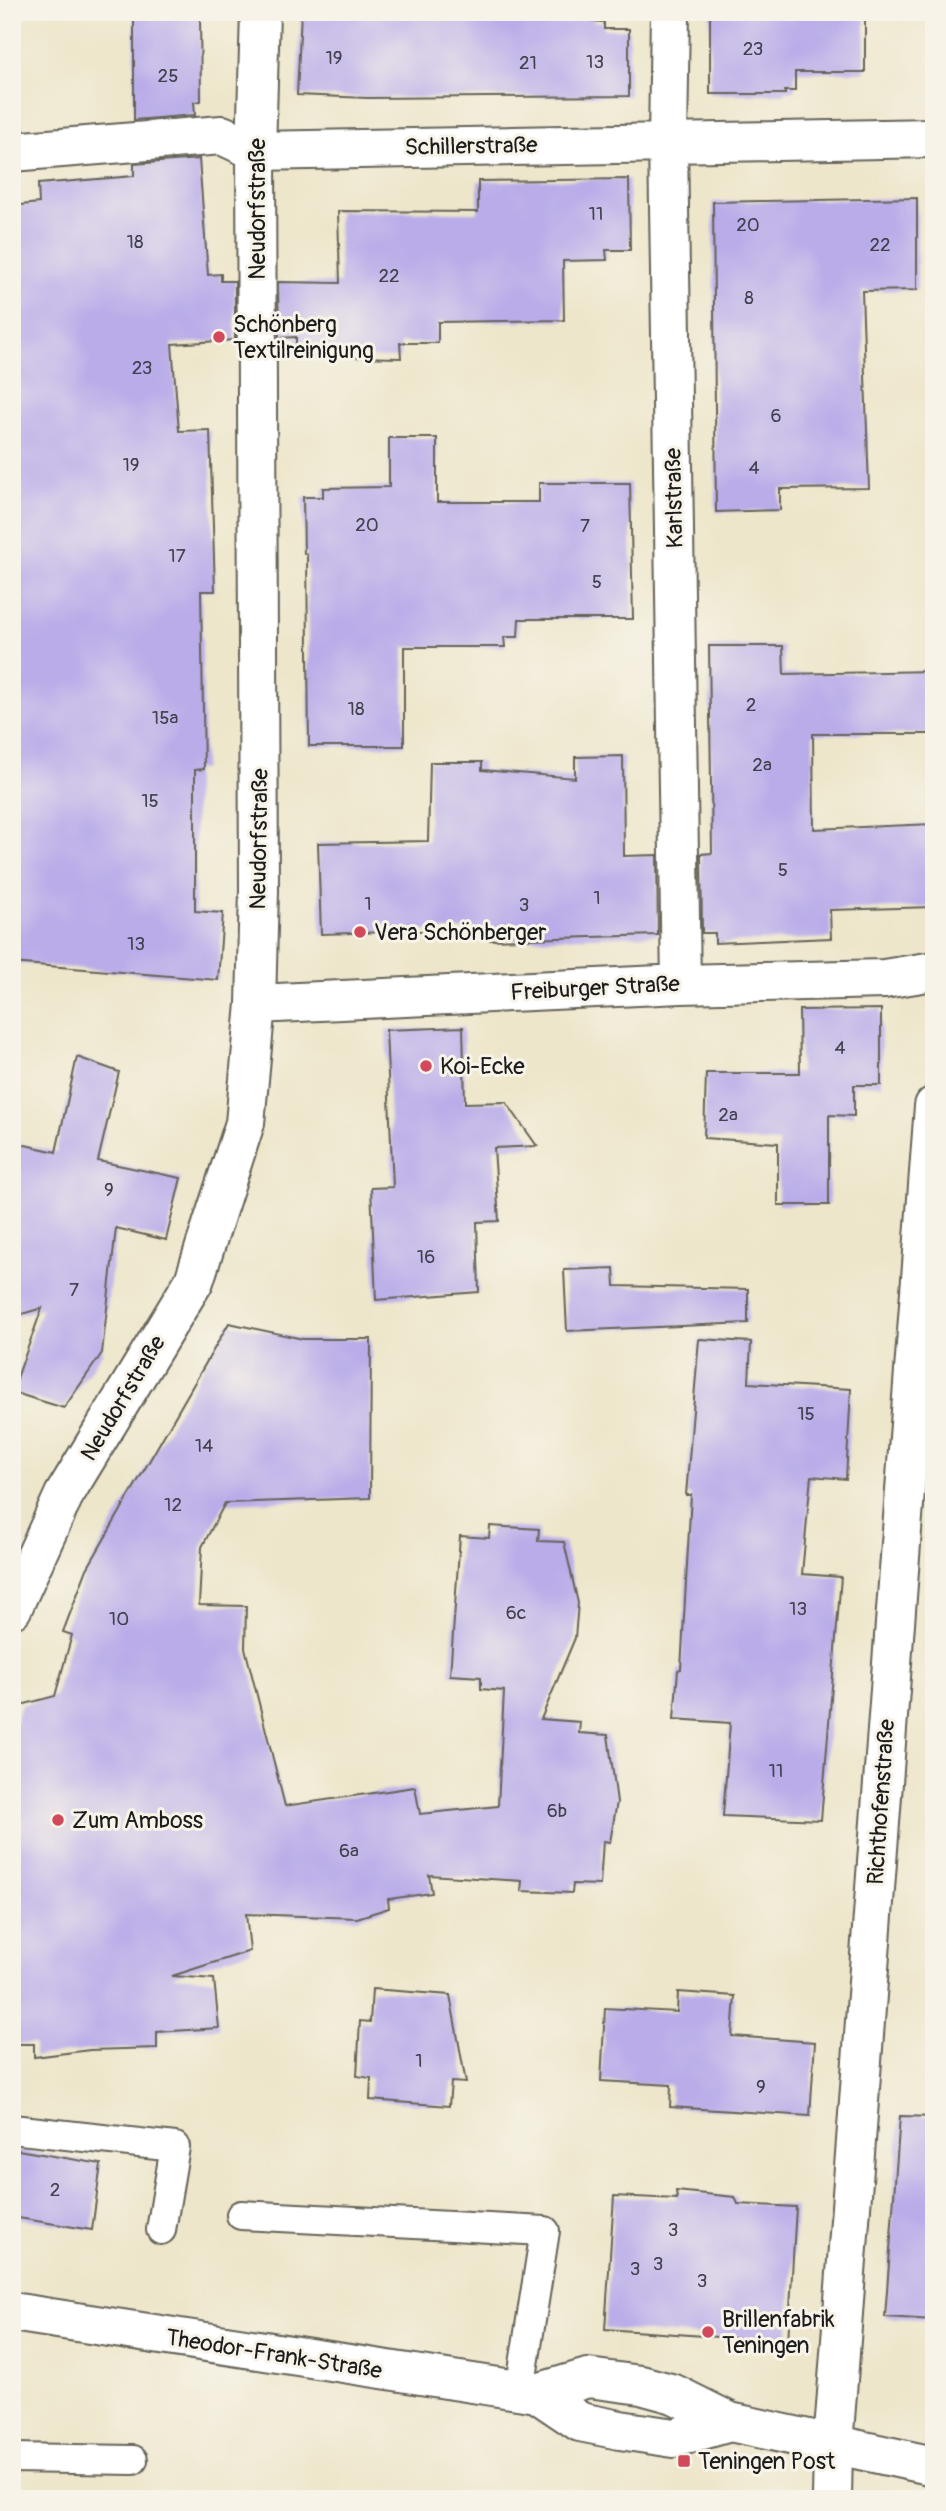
<svg xmlns="http://www.w3.org/2000/svg" width="946" height="2511" viewBox="0 0 946 2511" font-family="Pangolin,sans-serif">
  <style>
    .building { fill: #b9ace9 }
    .lines { fill: none; stroke-linecap: round; stroke-linejoin: round }
    .service-casing { stroke: #656359; stroke-width: 32 }
    .minor-casing { stroke: #656359; stroke-width: 42 }
    .secondary-casing { stroke: #656359; stroke-width: 42 }
    .service { stroke: #fff; stroke-width: 28 }
    .minor { stroke: #fff; stroke-width: 38 }
    .secondary { stroke: #fff; stroke-width: 38 }
    .poi-dot { fill: #d1495b; stroke: #f7f3e8; stroke-width: 2.5 }
    .labels { text-anchor: middle; dominant-baseline: central; stroke-width: 6; stroke-linejoin: round; paint-order: stroke }
    .number-label { font-size: 19px; fill: #43404f }
    .street-label { font-size: 23px; fill: #1c1c1c; stroke: #f7f3e8 }
    .poi-label { font-size: 23px; fill: #1c1c1c; stroke: #f7f3e8; text-anchor: start }
  </style>
  <rect width="100%" height="100%" fill="#f7f3e8"/>
  <filter id="ink" filterUnits="userSpaceOnUse"><feTurbulence type="fractalNoise" baseFrequency=".0143" numOctaves="2"/><feDisplacementMap in="SourceGraphic" scale="14" xChannelSelector="R" yChannelSelector="G"/><feConvolveMatrix kernelMatrix="1 2 1 2 8 2 1 2 1" color-interpolation-filters="sRGB"/></filter>
  <filter id="wash" filterUnits="userSpaceOnUse"><feTurbulence type="fractalNoise" baseFrequency=".00686" numOctaves="4" result="noise"/><feDisplacementMap in="SourceGraphic" scale="28" xChannelSelector="R" yChannelSelector="G"/><feGaussianBlur stdDeviation="1.57" result="paint"/><feColorMatrix in="noise" values="0 0 0 0 0 0 0 0 0 0 0 0 0 0 0 0 0 1.4 0 .05"/><feComposite in="paint" operator="in"/></filter>
  <g filter="url(#wash)">
    <rect width="100%" height="100%" fill="#ede6ca"/>
    <g id="blocks">
      <!-- building -->
      <path class="building" d="M134,12L200,17L201,101L194,102L195,115L134,120Z
        M301,12H593V21L604,22V29H629V96L368,98L297,95Z
        M710,12H865V72H795V91H785V94H710Z
        M199,159L208,275L221,274V281H235V340L172,344L179,431L210,430L215,591H201L204,769L195,770V911L223,913L218,980L12,963V409L16,408L12,357V206L39,203L38,184L134,176V164Z
        M629,179L630,250H606L607,260L563,261L564,320L438,322V343H400L401,358L296,356V337L279,338L278,282L340,283L338,211L478,212V181Z
        M917,198V290L862,291L869,488L780,489V510L716,512L713,202Z
        M389,438H437V502H539V483H630L633,619H519L518,637H504L505,647H404V746H309L307,554H304L303,497H323V488L389,487Z
        M709,646H783L784,674L934,671V734H813L814,829L934,824V907L830,910L831,938L715,943V933H702L701,854L712,853Z
        M623,756L624,856L657,855L658,935L490,940L489,929L321,934L318,843L428,841L430,762H482V770L575,778V757Z
        M881,1009V1085H854V1116L829,1115V1205H778V1143L704,1138L706,1073H800L799,1010Z
        M463,1027L465,1103L506,1102L537,1146L494,1148L499,1221L477,1222L479,1292L376,1300L371,1188L393,1187L386,1030Z
        M77,1057L119,1072L98,1161L181,1178L166,1240L116,1228L102,1353L64,1408L12,1392L42,1308L12,1317V1142L56,1152Z
        M614,1268L615,1286L748,1289V1323L567,1331L564,1270Z
        M229,1323L303,1339H371L370,1498L225,1503L202,1547L199,1605L246,1606L245,1648L285,1806L415,1787L420,1814L498,1806L504,1691L481,1689V1677L450,1675L460,1536L489,1538L490,1526L539,1529L538,1541L564,1542L578,1603L575,1638L541,1719L580,1722L579,1733L608,1735L617,1802L610,1842L603,1841L600,1885L573,1884L572,1893L521,1891L522,1881L429,1875L432,1893L388,1899L389,1908L357,1918L246,1914L250,1951L172,1976L214,1979L219,2028L157,2032V2048L90,2050L34,2057V2044H12V1735L21,1705L55,1696L72,1635L63,1632L87,1569Z
        M699,1339L751,1342L749,1383L851,1389L846,1479L811,1476L802,1574L841,1577L821,1820L723,1816L730,1723L674,1719L678,1670L681,1669L691,1495H686Z
        M372,1989L450,1995L466,2083L451,2082L449,2106L370,2100L371,2078L357,2076L360,2021L370,2022Z
        M678,1992L735,1996L732,2036L815,2042L810,2116L670,2107L671,2085L601,2081L605,2008L677,2012Z
        M900,2116L934,2117V2320L885,2317Z
        M12,2149L101,2164L92,2230L12,2217Z
        M676,2191L735,2197L738,2204L796,2207L788,2342L605,2329L614,2196L677,2199Z"/>
    </g>
  </g>
  <g filter="url(#ink)">
    <use href="#blocks" fill-opacity="0" stroke="#656359" stroke-width="2"/>
    <g class="lines">
      <!-- service casing -->
      <g class="service-casing">
        <path id="service" d="M12,2129L175,2147L161,2230
          M241,2215L545,2231L520,2390
          M12,2458L133,2460"/>
      </g>
      <!-- minor casing -->
      <g class="minor-casing">
        <path id="minor" d="M670,12L668,141L681,984
          M12,152L222,135L256,151L934,138
          M256,1004L681,984L884,979L934,971
          M12,1609L64,1495L194,1281L245,1123L256,1004L259,890L256,151L260,12
          M832,2499L833,2446L934,1106"/>
      </g>
      <!-- secondary casing -->
      <g class="secondary-casing">
        <path id="secondary" d="M12,2312L537,2393L580,2422L620,2430L674,2438L730,2422
          M537,2393L588,2378L641,2385L674,2394L730,2422L934,2466"/>
      </g>
      <!-- service -->
      <use href="#service" class="service"/>
      <!-- minor -->
      <use href="#minor" class="minor"/>
      <!-- secondary -->
      <use href="#secondary" class="secondary"/>
    </g>
  </g>
  <!-- markers -->
  <g class="poi-dot">
    <circle cx="219" cy="337" r="7"/>
    <circle cx="360" cy="932" r="7"/>
    <circle cx="426" cy="1066" r="7"/>
    <circle cx="58" cy="1820" r="7"/>
    <circle cx="708" cy="2332" r="7"/>
    <rect x="677" y="2454" width="14" height="14" rx="3.5"/>
  </g>
  <g class="labels">
    <!-- number labels -->
    <g class="number-label">
      <text x="753" y="49">23</text>
      <text x="334" y="58">19</text>
      <text x="595" y="62">13</text>
      <text x="528" y="63">21</text>
      <text x="168" y="76">25</text>
      <text x="596" y="214">11</text>
      <text x="748" y="225">20</text>
      <text x="135" y="242">18</text>
      <text x="880" y="245">22</text>
      <text x="389" y="276">22</text>
      <text x="749" y="298">8</text>
      <text x="142" y="368">23</text>
      <text x="776" y="416">6</text>
      <text x="131" y="465">19</text>
      <text x="754" y="468">4</text>
      <text x="367" y="525">20</text>
      <text x="585" y="526">7</text>
      <text x="177" y="556">17</text>
      <text x="597" y="582">5</text>
      <text x="751" y="705">2</text>
      <text x="356" y="709">18</text>
      <text x="165" y="718">15a</text>
      <text x="762" y="765">2a</text>
      <text x="150" y="801">15</text>
      <text x="783" y="870">5</text>
      <text x="597" y="898">1</text>
      <text x="368" y="904">1</text>
      <text x="524" y="905">3</text>
      <text x="136" y="944">13</text>
      <text x="840" y="1048">4</text>
      <text x="728" y="1115">2a</text>
      <text x="109" y="1190">9</text>
      <text x="426" y="1257">16</text>
      <text x="74" y="1290">7</text>
      <text x="806" y="1414">15</text>
      <text x="204" y="1446">14</text>
      <text x="173" y="1505">12</text>
      <text x="798" y="1609">13</text>
      <text x="516" y="1613">6c</text>
      <text x="119" y="1619">10</text>
      <text x="776" y="1771">11</text>
      <text x="557" y="1811">6b</text>
      <text x="349" y="1851">6a</text>
      <text x="419" y="2061">1</text>
      <text x="761" y="2087">9</text>
      <text x="55" y="2190">2</text>
      <text x="673" y="2230">3</text>
      <text x="658" y="2264">3</text>
      <text x="635" y="2269">3</text>
      <text x="702" y="2281">3</text>
    </g>
    <!-- street labels -->
    <g class="street-label">
      <text transform="translate(471 146) rotate(-1)">Schillerstraße</text>
      <text transform="translate(257 209) rotate(-90)">Neudorfstraße</text>
      <text transform="translate(674 498) rotate(-91)">Karlstraße</text>
      <text transform="translate(259 839) rotate(-89)">Neudorfstraße</text>
      <text transform="translate(595 988) rotate(-3)">Freiburger Straße</text>
      <text transform="translate(123 1398) rotate(-59)">Neudorfstraße</text>
      <text transform="translate(881 1802) rotate(-86)">Richthofenstraße</text>
      <text transform="translate(274 2354) rotate(9)">Theodor-Frank-Straße</text>
    </g>
    <!-- poi labels -->
    <g class="poi-label">
      <text x="233" y="324">Schönberg<tspan x="233" dy="26">Textilreinigung</tspan></text>
      <text x="374" y="932">Vera Schönberger</text>
      <text x="440" y="1066">Koi-Ecke</text>
      <text x="72" y="1820">Zum Amboss</text>
      <text x="722" y="2319">Brillenfabrik<tspan x="722" dy="26">Teningen</tspan></text>
      <text x="698" y="2461">Teningen Post</text>
    </g>
  </g>
  <!-- margin -->
  <rect width="946" height="2511" fill="none" stroke="#f7f3e8" stroke-width="42"/>
</svg>
